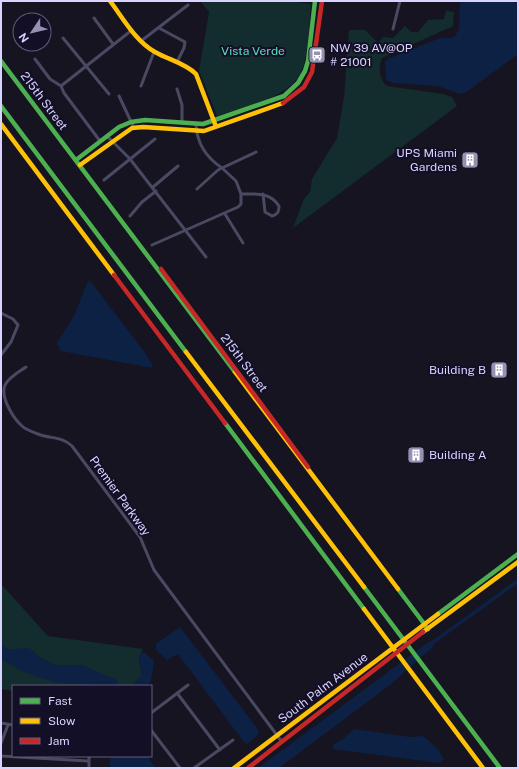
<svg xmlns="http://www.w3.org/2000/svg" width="519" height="769" viewBox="0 0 519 769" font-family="'Public Sans',sans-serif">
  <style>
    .green { fill: #132c2d }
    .water { fill: #0d2144 }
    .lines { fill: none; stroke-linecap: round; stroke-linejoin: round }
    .canal { stroke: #0d2144; stroke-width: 3.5 }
    .street { stroke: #4a4962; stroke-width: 3 }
    .fast { stroke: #4caf50; stroke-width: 4.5 }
    .slow { stroke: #ffc107; stroke-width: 4.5 }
    .jam { stroke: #c62828; stroke-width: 4.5 }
    .labels { text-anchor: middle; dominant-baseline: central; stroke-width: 4; stroke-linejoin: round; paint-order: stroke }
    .poi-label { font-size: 12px; fill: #d9d4ff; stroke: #130f26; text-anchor: start }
    .park-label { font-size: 12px; fill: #5fe0c0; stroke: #130f26 }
    .street-label { font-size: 12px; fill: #d9d4ff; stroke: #130f26 }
  </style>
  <rect width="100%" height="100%" fill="#161421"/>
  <!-- green -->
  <path class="green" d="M200,1H287L311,4C309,24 309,48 303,68C293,98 243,107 217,116L199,71L209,12Z
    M446,11L454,12L453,26L382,58C378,67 379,79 387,86L443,94L452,97L457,106L293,228L304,199L310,192L312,179L337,138L344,97L349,30H365L378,43L383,37L393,38L405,26L411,32H418L428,20L444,19Z
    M1,584L48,636L143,649L139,659L142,675L131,686H13V691L1,689Z"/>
  <!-- water -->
  <path class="water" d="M460,1H518V54L465,93L460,94L438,86L393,83L386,80L385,62L388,59L440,38H451L455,36L459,29Z
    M88,281L91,282L146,354L152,364V368L61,351L57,343L74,316Z
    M180,627L257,728L259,734L247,744L244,742L178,654L167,660L156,650V644Z
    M430,641L434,646L390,685L279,768H258Z
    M1,644C9,654 18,647 29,648L40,657L56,665H82L104,675L116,679L119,686L66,684L40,678L20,670L1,659Z
    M140,653H145L154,661L151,681L147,686H131L142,675L139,659Z
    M354,729L410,737L423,736L438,749L444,759L439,763L333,749V745L344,738Z
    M118,756H147L156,768H110V758Z"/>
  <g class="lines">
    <!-- canal -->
    <path class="canal" d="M428,646L518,581"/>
    <!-- street -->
    <path class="street" d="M94,18L113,44
      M159,28L185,42L184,48L177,62
      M393,29L400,1
      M63,38L109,94
      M141,41L188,5
      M35,59L50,79L61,86L64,93L100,141
      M61,86L132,30
      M141,86L154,52
      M177,89L182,105V123
      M119,96L134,128
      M196,125C197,144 207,158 222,168L256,152
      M107,136L130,159L206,257
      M104,180L155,139
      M153,187L178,166
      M197,189L218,170L222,168L236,181L241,194C257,194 270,192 279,206C279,212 278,214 272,216L265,212L263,194
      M225,214L243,243
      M130,216L142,202L156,191
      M152,245L238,207L241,204V194
      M1,313L13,319L18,325L11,342L1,355
      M26,367C19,372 9,377 5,385C0,397 13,418 22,426C26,430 33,432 38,434C50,439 62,436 72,446L140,537L154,570L282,742
      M177,693L220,750
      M151,713L188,685
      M1,723L13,725
      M151,730L180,768
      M1,743L8,725
      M1,756L88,761
      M89,756V768
      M194,768L233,740"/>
    <!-- fast -->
    <path class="fast" d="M1,61L235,372
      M1,106L186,352
      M76,160L119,127L131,122L145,120L203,124L284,96L298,83L305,71L308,61L315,1
      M225,423L364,609
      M364,587L500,768
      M398,589L428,629
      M438,614L518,554"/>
    <!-- slow -->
    <path class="slow" d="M110,1C123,18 136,42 155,52C169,60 185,63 196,74L215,124
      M1,124L114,275
      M80,165L132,128L143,127L204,131L283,103
      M186,352L364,587
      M235,372L398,589
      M364,609L483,768
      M423,632L518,562
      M234,768L438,614"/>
    <!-- jam -->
    <path class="jam" d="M283,103L304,87L312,72L322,1
      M161,269L308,467
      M114,275L225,423
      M248,768L423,632"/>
  </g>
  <!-- icons -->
  <defs>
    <g id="bus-square" transform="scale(0.9)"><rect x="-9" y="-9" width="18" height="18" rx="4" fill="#9591b1" stroke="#130f26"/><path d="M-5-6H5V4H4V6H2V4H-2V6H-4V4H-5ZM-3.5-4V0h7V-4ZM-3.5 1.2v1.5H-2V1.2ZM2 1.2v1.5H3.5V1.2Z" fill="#fff"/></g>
    <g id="building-square" transform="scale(0.9)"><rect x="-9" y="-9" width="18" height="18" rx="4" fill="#9591b1" stroke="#130f26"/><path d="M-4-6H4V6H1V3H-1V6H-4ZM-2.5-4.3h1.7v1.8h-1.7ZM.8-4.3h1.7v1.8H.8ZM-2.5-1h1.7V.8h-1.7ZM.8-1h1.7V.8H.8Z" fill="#fff"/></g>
  </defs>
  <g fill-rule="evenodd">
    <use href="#bus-square" x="317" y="55"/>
    <use href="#building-square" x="470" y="160"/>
    <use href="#building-square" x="499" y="370"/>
    <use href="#building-square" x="416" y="455"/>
  </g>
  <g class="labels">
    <!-- poi labels -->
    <g class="poi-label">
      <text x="330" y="48">NW 39 AV@OP<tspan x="330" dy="14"># 21001</tspan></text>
      <text x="457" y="153" text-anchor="end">UPS Miami<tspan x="457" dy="14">Gardens</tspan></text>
      <text x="486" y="370" text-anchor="end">Building B</text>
      <text x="429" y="455">Building A</text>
    </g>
    <!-- park labels -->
    <g class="park-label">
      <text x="253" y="51">Vista Verde</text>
    </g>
    <!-- street labels -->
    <g class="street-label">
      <text transform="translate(44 101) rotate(53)">215th Street</text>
      <text transform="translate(244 363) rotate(53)">215th Street</text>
      <text transform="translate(120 496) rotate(54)">Premier Parkway</text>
      <text transform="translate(323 688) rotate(-37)">South Palm Avenue</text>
    </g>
  </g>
  <!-- border -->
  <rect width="519" height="769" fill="none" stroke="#d9d4ff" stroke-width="4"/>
  <!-- legend -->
  <rect x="12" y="685" width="140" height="72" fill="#130f26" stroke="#625e7d"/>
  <rect x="20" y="698" width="20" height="6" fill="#4caf50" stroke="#625e7d"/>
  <text x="48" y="705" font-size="12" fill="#d9d4ff">Fast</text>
  <rect x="20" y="718" width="20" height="6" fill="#ffc107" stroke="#625e7d"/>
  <text x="48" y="725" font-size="12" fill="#d9d4ff">Slow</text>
  <rect x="20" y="738" width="20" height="6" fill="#c62828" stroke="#625e7d"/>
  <text x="48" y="745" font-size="12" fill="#d9d4ff">Jam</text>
  <!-- north arrow -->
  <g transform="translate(32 32) rotate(235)"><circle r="19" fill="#130f26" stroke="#625e7d"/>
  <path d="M0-3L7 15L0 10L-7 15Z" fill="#9591b1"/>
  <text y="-6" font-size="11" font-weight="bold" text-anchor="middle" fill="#d9d4ff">N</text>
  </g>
</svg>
